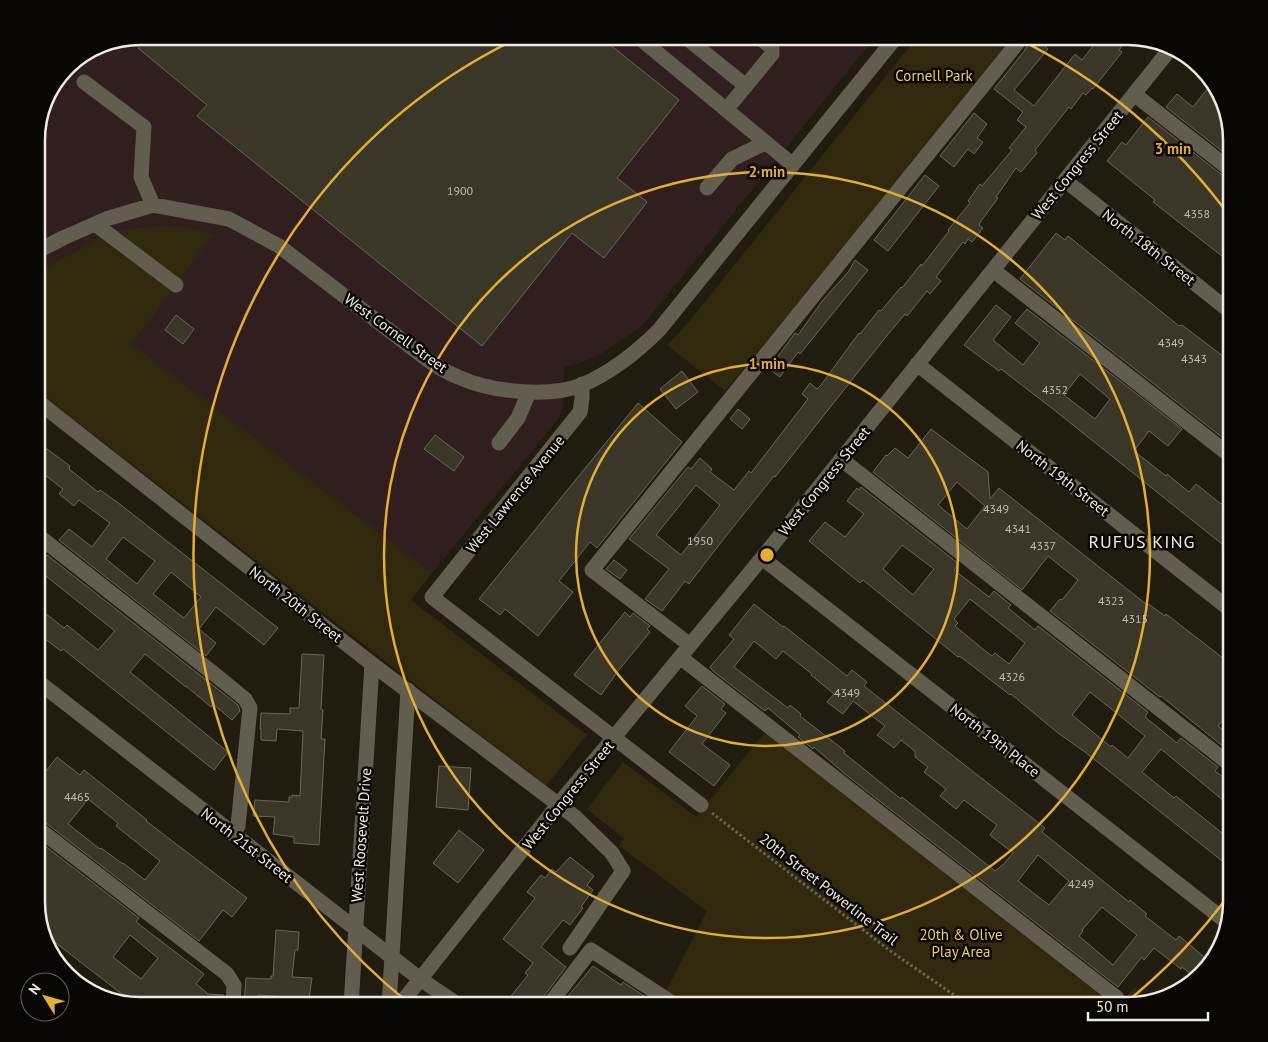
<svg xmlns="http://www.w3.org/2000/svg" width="1268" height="1042" viewBox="0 0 1268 1042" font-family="'PT Sans',sans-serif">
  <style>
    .industrial { fill: #311e1f }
    .green { fill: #30290e }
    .building { fill: #3a3628; stroke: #6b6758; fill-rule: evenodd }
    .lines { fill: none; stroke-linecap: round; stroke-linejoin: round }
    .path { stroke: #676559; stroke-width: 3; stroke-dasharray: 2.5 2.5; stroke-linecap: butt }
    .minor { stroke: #625e4f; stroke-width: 15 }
    .ring { fill: none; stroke: #e5ad35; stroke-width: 2.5 }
    .labels { text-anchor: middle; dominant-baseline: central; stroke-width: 5; stroke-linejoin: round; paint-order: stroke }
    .number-label { font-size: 12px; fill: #c0beb4 }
    .park-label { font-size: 15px; fill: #ecd059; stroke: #090704 }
    .street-label { font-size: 15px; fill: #edebe2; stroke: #090704 }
    .quarter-label { font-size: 18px; letter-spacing: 1px; fill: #edebe2; stroke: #090704 }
    .rim { fill: none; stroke: #edebe2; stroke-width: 2.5 }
    .centre { fill: #e5ad35; stroke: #090704; stroke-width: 2.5 }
    .ring-label { font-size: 15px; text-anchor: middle; font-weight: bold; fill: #e5ad35; stroke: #090704; stroke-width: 5; stroke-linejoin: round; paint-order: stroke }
  </style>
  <rect width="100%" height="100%" fill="#201d10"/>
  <!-- industrial -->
  <path class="industrial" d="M140,36H876L648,319L637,330L599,355L581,363L564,367L563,406L559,418L432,573L131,344L36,277V133L47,94L71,62L101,44Z"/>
  <!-- green -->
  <path class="green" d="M918,36H1013L773,334L725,391L667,345L688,323Z
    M162,226L183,227L214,234L180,279L126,239L120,232L129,229Z
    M100,238L172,291L132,344L432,573L411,600L587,735L546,786L36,390V273Z
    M765,732L1114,1006H688L666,991L707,911L619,846L624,839L587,809L623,762L696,817Z
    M1134,987L1151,1000L1128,1006H1119Z"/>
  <!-- building -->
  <path class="building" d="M148,36H599L679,100L617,178L647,202L604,258L572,233L482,346L197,116L207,105L138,48Z
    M1101,36H1129L1119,50L1122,52L1093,89L1092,88L1086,95L1083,93L1071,109L1069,107L1035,150L1037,153L1021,172L1016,168L996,197L998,198L981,221L979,225L983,228L972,242L968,239L965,244L963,242L936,277L941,281L930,294L927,291L907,316L905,314L885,338L775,477L774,476L722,541L689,584L685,581L662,611L645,599L669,569L629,539L688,467L691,469L700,458L712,469L710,472L734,490L749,471L751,473L808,399L802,394L810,383L817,389L821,385L859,333L860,334L879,310L881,311L901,287L902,288L921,264L922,266L949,231L948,230L970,203L968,201L980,184L982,186L1012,150L1009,148L1026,127L1017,120L1023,112L994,89L1025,50V49L1034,37L1048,49L1014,90L1034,106L1075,54L1082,60ZM696,485L720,505L681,555L656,535Z
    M1212,83L1221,94L1232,140V159L1166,107L1177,94L1193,107Z
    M974,113L987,124L977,138L983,142L974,154L968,149L954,167L940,156Z
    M1148,117L1226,178L1232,180V264L1153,202L1155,200L1107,161L1122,142L1126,145Z
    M925,175L939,186L888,251L874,240Z
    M1056,233L1065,240L1068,236L1179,326L1182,325L1232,363V445L1020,279Z
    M855,260L868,270L800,354L798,352L780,377L769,369L795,333L798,335L823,300L849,271Z
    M996,305L1011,317L993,340L1023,365L1040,343L1015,323L1027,309L1182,429L1168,446L1149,431L1134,451L1166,476L1167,474L1189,492L1196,484L1221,504L1232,490V552L1053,409L1001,369L999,371L964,345ZM1080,374L1110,399L1095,419L1064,395Z
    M176,315L194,329L183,344L165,330Z
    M682,371L698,392L676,409L660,389Z
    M638,403L682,442L597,548L590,542L559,581L573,592L538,636L505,609L500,615L479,599Z
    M738,409L750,419L742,429L730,419Z
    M931,429L988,472L990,499L999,488L1146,604L1147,603L1165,616L1166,614L1232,665V709L1218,726L1232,737V750L1230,752L1161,696L1160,697L1050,611L1060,599L1062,600L1078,580L1048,556L1022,590L873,472L886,455L887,456L895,448L908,458ZM957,482L985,506L967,529L938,505Z
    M435,435L464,457L454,471L424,449Z
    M36,441L70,466L69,469L98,492L100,490L117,502L278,628L264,645L216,607L199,629L216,643L206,656L59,540L69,529L92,547L110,523L79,500L74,506L59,494L63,489L36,468ZM123,537L155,561L137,584L106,559ZM171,572L201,597L184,618L153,594Z
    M861,487L959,564L954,570L989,597L994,591L1011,605L1008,608L1035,630L1038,626L1148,712L1145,717L1177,743L1181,738L1218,767L1215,771L1232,784V792L1224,801L1161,749L1142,772L1174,798L1176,796L1232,841V856L1226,864L1085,752L1058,733L1011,694L1010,695L965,660L959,656L958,657L863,580L860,583L809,541L825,522L845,537L864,514L847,501L857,488L859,490ZM902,545L934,569L913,595L883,569ZM970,599L1025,643L1009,664L995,653L992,656L984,650L955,626L958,623L954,619ZM1090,692L1145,736L1128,758L1112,745L1111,747L1072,715Z
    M36,552L44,558L47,555L238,705L240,711L232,720L213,704L211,707L186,686V687L145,654L130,672L228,752L214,770L63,649L61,651L36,632V606L64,628L67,625L98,650L115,631L46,576L36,588Z
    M614,560L627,570L620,579L606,569Z
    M754,604L783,627L784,626L847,676L852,670L867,682L864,686L1045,828L1042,832L1129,902L1130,900L1147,914L1145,916L1176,940L1179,936L1190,945L1211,963L1206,970L1196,978L1182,967L1181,969L1154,948L1144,960L1142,957L1118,987L845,774L814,747L813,749L798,737L800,735L768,708L765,711L713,671L710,667L734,639L729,635ZM754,641L776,659L783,651L812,674L811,675L834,694L827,702L843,714L853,701L885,726L877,735L894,748L901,740L915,751V757L928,767L924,772L946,789L940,796L956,809L964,800L997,825L990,835L1013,853L1004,864L995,871L902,797L901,799L844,753L845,751L800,716L801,714L790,705L788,708L734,667ZM1038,855L1069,881L1049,905L1018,881ZM1102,907L1137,935L1113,965L1079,936L1083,931L1082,930Z
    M625,612L630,617L633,613L650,626L647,629L650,632L618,671L601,695L574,675Z
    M302,654L324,655L321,709L323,710L321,739H325L319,845L294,843V837L273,834L275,817L253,816L255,800L289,802V797H292V795L300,796L303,731L277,729L276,741L261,740V729H260L261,713L290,714V708H299Z
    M702,686L725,704L721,709L726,713L702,744L730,765L714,786L669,752L697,716L685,706Z
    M57,757L80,775L84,770L147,820L146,821L247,898L232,917L223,910L199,941L42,820L36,818V784ZM88,799L118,823L116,826L160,861L145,880L123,863V864L101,848L100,849L68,824Z
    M439,766L471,768L468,810L436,807Z
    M459,830L484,850L458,883L433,863Z
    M36,839L139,918L136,922L204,974L196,984L207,993V994L224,995V1006H198L190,1000L185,1006L136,1005L43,933L36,908ZM130,935L158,958L141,979L113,957Z
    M570,857L594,876L587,885L593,890L581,907L583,908L570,925L563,920L541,947L566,967L541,1000L539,1006H503L528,975L525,973L533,963L503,939L535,898L527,892L541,875L545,878L552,869L556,872Z
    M276,930L299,932L298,950H295L292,977L312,978L308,1006H289L290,997L258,995V1006H244L246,978L271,979V976H273Z
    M593,966L621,985L623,982L659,1006H560Z"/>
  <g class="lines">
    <!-- path -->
    <path class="path" d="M712,813L889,950L970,1006"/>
    <!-- minor -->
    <path class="minor" d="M637,36L793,165
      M684,36L746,86
      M84,82L144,127L141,177L153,205
      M1134,94L1232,171
      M726,110L772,54V48L758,36
      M1066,181L1232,313
      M707,188L732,159L765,143
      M95,224L176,285
      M36,252L63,238L106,219L153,205L229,219L279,246L428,360C438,367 448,373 458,377C491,392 549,398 582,385C610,373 638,351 659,330L897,36
      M993,270L1232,457
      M917,364L1232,611
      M582,384V399L580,412L432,597L701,805
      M36,400L372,664L575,817L612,853L623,871L570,948
      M499,443L518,418L529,392
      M841,459L1232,766
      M36,534L218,677L245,699L250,708L238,826L233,834
      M762,558L1228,923
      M690,645L592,570L1023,36
      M680,657L1117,998
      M36,680L420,979L460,1006
      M36,827L227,974L234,985L233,1006
      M351,1006L372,664
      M389,1006L408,690
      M399,1006L558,805L762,558L1171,48
      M548,1006L591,950L677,1006"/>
  </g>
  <!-- distance rings -->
  <g class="ring">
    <circle cx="767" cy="555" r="191"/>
    <circle cx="767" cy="555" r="383"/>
    <path d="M1231 892A574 574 0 0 1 1124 1004M410 1004A574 574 0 0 1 520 37M1014 37A574 574 0 0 1 1231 218"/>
  </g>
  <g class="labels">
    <!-- number labels -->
    <g class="number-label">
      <text x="460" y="190">1900</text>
      <text x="1197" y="213">4358</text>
      <text x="1171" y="342">4349</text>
      <text x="1194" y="358">4343</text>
      <text x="1055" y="389">4352</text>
      <text x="996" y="508">4349</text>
      <text x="1018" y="528">4341</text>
      <text x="700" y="540">1950</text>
      <text x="1043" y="545">4337</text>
      <text x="1111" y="600">4323</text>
      <text x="1135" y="618">4315</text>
      <text x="1012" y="676">4326</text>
      <text x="847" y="692">4349</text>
      <text x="77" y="796">4465</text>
      <text x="1081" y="883">4249</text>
    </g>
    <!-- park labels -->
    <g class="park-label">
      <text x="934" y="75">Cornell Park</text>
      <text x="961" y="934">20th &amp; Olive<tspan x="961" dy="17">Play Area</tspan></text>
    </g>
    <!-- street labels -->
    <g class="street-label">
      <text transform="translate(1077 165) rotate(-51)">West Congress Street</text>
      <text transform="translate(1149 247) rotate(38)">North 18th Street</text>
      <text transform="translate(396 333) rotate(36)">West Cornell Street</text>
      <text transform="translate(1063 478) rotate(38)">North 19th Street</text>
      <text transform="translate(824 481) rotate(-51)">West Congress Street</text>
      <text transform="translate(515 494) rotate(-51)">West Lawrence Avenue</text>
      <text transform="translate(296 604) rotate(38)">North 20th Street</text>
      <text transform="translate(995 740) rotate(38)">North 19th Place</text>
      <text transform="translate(568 795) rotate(-51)">West Congress Street</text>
      <text transform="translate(361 835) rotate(-86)">West Roosevelt Drive</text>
      <text transform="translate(247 845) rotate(38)">North 21st Street</text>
      <text transform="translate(829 889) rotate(38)">20th Street Powerline Trail</text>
    </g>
    <!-- quarter labels -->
    <g class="quarter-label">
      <text x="1142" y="541">RUFUS KING</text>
    </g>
  </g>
  <!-- crop -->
  <path d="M0 0H1268V1042H0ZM140 45H1128A95 95 0 0 1 1223 140V902A95 95 0 0 1 1128 997H140A95 95 0 0 1 45 902V140A95 95 0 0 1 140 45Z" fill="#090704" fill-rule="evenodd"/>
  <path class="rim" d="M140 45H1128A95 95 0 0 1 1223 140V902A95 95 0 0 1 1128 997H140A95 95 0 0 1 45 902V140A95 95 0 0 1 140 45Z"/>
  <circle cx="767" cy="555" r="8" class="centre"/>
  <g class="ring-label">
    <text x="1173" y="154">3 min</text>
    <text x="767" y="177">2 min</text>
    <text x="767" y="369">1 min</text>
  </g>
  <!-- north arrow -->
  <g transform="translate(45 997) rotate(307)"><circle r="24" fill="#090704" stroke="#64625d"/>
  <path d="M0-4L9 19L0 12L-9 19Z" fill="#e5ad35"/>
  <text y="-8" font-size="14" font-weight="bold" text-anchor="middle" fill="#edebe2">N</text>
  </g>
  <!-- scale -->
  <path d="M1088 1012v8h120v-8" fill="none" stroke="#edebe2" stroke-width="2.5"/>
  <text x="1096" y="1012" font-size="15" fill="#edebe2" stroke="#090704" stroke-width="4" paint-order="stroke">50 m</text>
</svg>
